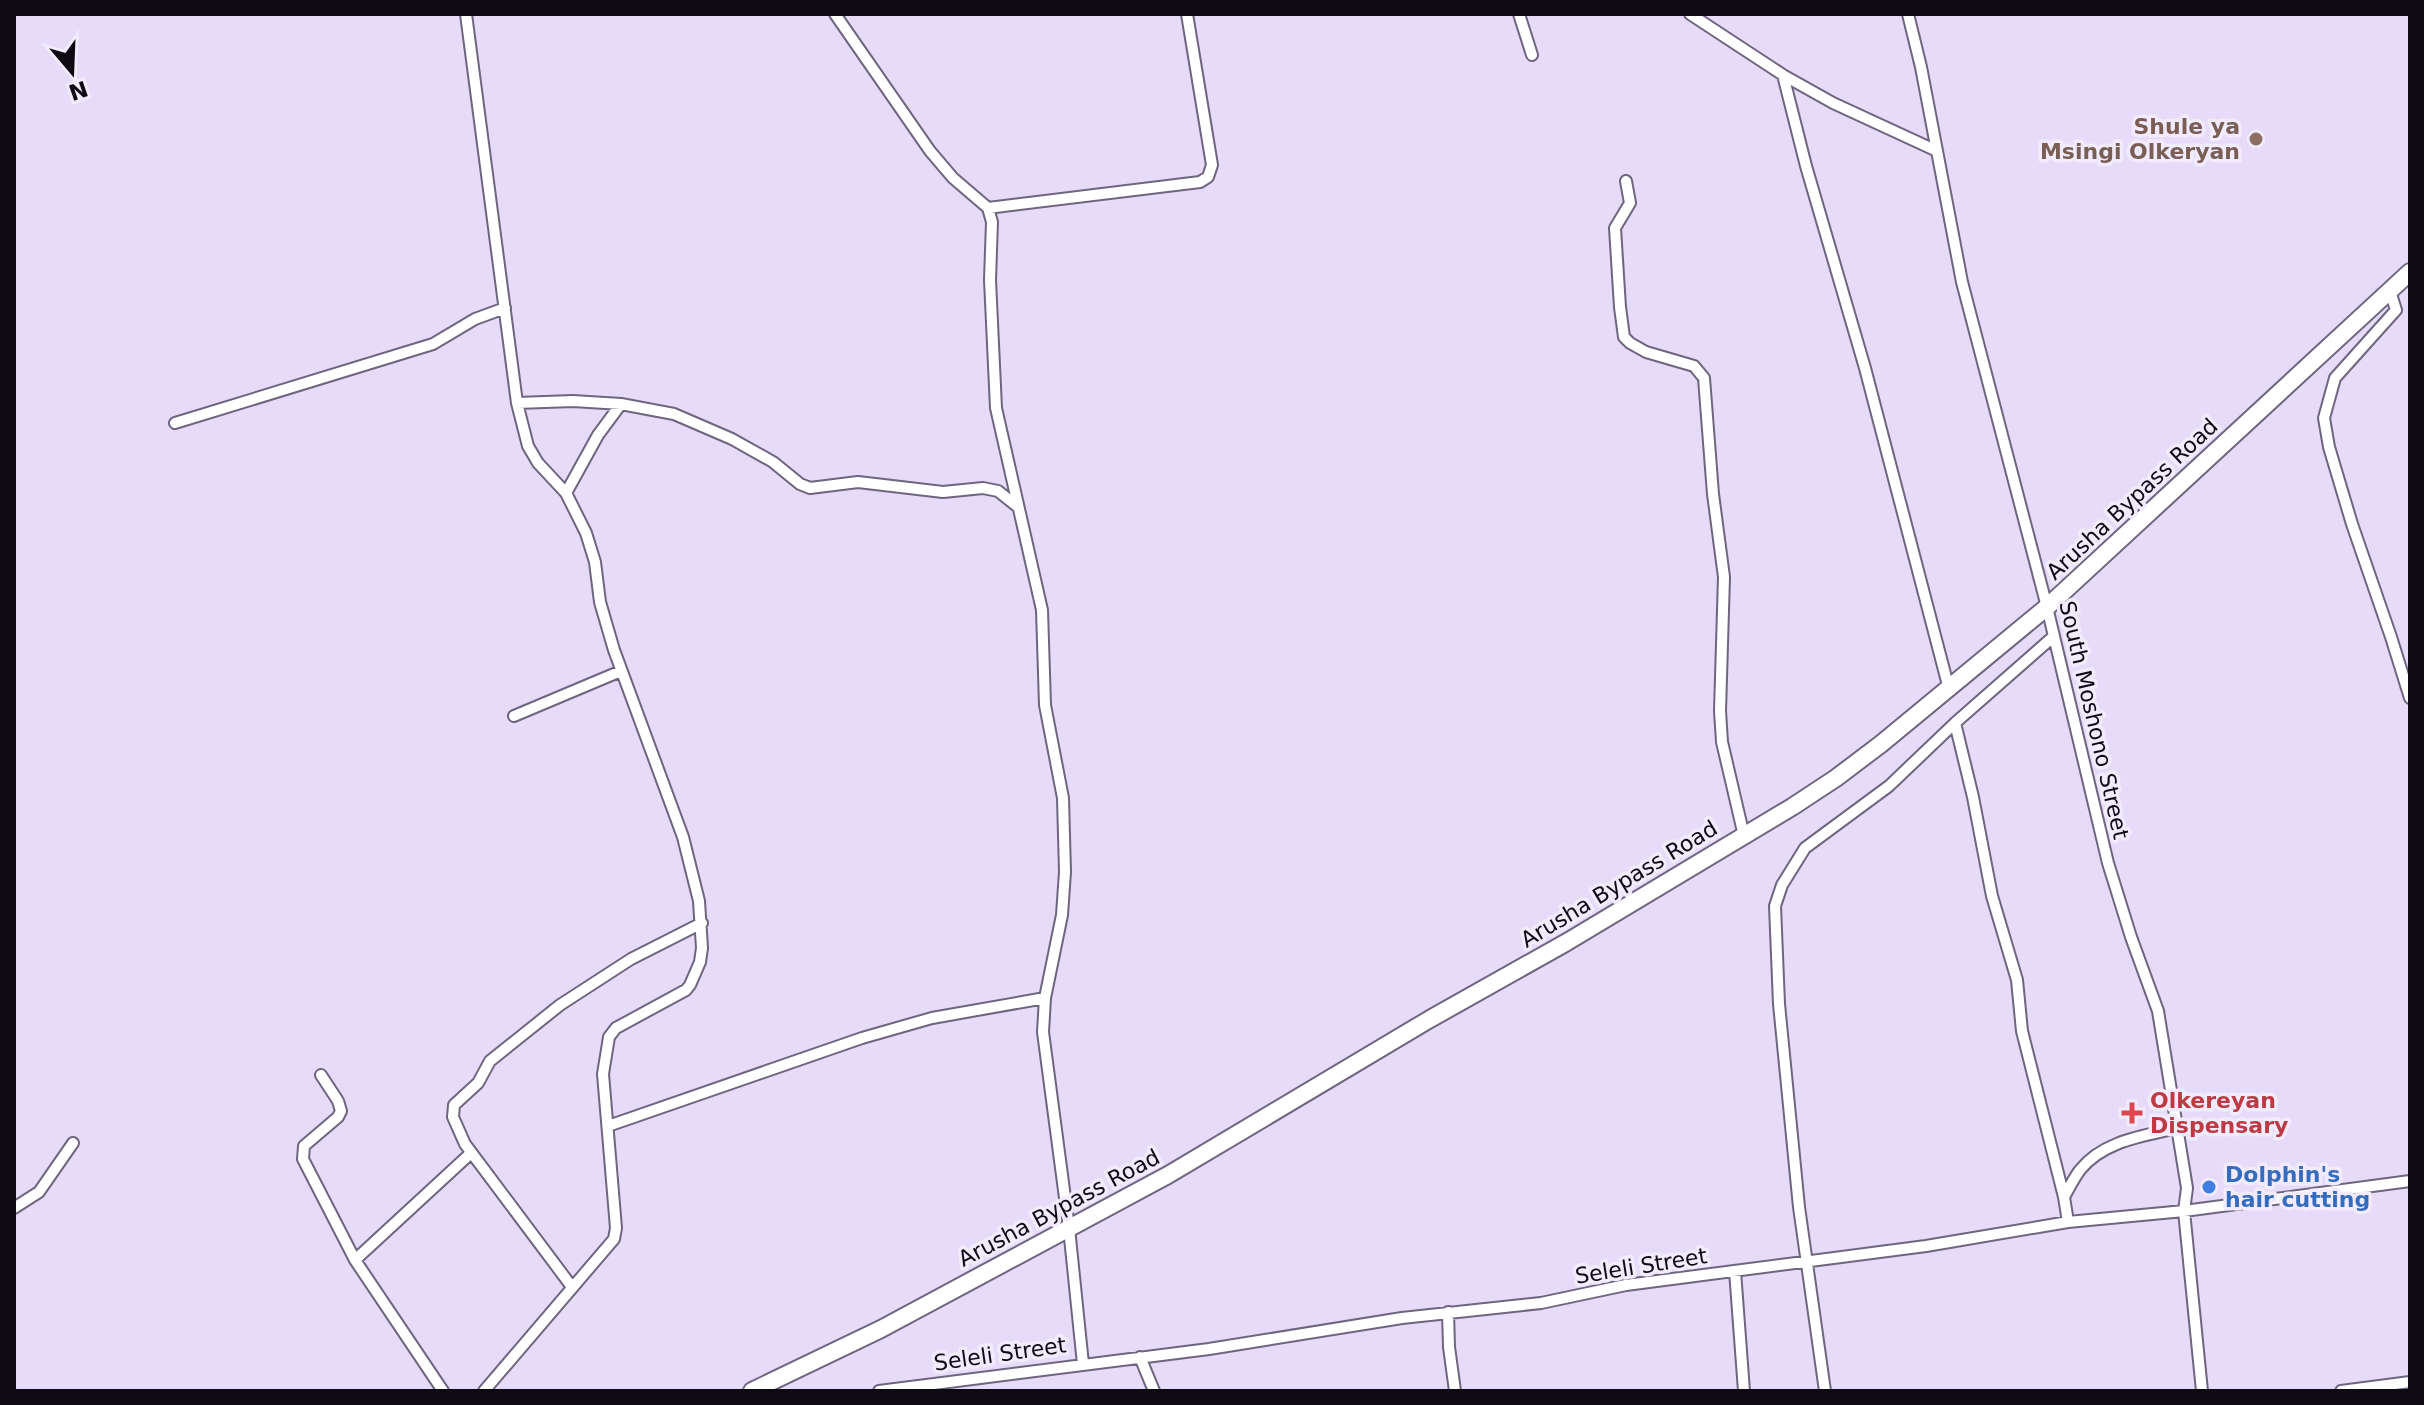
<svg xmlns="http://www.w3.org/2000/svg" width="2424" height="1405" viewBox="0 0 2424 1405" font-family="'DejaVu Sans',sans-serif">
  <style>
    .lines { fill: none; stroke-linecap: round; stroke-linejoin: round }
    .minor-casing { stroke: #6e657f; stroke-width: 14 }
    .primary-casing { stroke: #6e657f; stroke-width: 20 }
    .minor { stroke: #fff; stroke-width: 10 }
    .primary { stroke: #fff; stroke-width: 16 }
    .education-dot { fill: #8d6e63; stroke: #f1ebfd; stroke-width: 3 }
    .health-dot { fill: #e0444e; stroke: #f1ebfd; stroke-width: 3 }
    .shop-dot { fill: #3f7fe0; stroke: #f1ebfd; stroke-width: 3 }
    .labels { text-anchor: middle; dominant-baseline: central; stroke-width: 7; stroke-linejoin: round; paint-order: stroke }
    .education-label { font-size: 22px; font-weight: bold; fill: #785e54; stroke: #f1ebfd; text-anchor: end }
    .street-label { font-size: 22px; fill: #0e0a14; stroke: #f1ebfd }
    .health-label { font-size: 22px; font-weight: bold; fill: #be3a42; stroke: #f1ebfd; text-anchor: start }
    .shop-label { font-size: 22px; font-weight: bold; fill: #366cbe; stroke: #f1ebfd; text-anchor: start }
  </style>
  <rect width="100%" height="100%" fill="#e6dbf9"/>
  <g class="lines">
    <!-- minor casing -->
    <g class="minor-casing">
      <path id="minor" d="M466,14L517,403L528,446L538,463L566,493L586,533L595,562L600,602L614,650L683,837L699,901L702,948L700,962L690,985L686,990L616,1028L609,1037L603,1074L616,1228L614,1239L484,1391
        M835,14L930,151L953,178L988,208L992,222L990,280L996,408L1042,610L1045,705L1063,798L1065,872L1062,915L1045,998L1043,1032L1069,1228L1083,1364
        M1519,14L1532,55
        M1690,14L1783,75L1833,103L1937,151
        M1908,14L1921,67L1962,282L2047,607L2108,863L2131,937L2158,1011L2187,1188L2184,1211L2202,1391
        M1783,75L1806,166L1865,368L1949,689
        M1626,181L1630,203L1615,228L1620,307L1624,337L1630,343L1646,352L1694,366L1704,378L1713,494L1724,577L1720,711L1722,742L1744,836
        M988,208L1200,182L1208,177L1212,165L1187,14
        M2390,291L2396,310L2335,378L2324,418L2329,447L2352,524L2391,637L2410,698
        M517,403L573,401L621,404L674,414L732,439L773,462L800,484L810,488L858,482L943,492L983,488L998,491L1018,507
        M175,423L433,344L475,319L505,308
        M566,493L598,435L621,404
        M514,716L621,671
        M1955,723L1973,797L1992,896L2017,980L2022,1031L2064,1197L2068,1222
        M321,1075L338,1101L341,1111L338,1117L304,1146L303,1159L355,1260L443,1391
        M608,1126L862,1038L932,1018L1045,998
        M2064,1197C2069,1188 2074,1178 2080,1170C2103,1141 2143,1136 2177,1128
        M14,1208L39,1192L73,1143
        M355,1260L471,1153
        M1735,1271L1744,1391
        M572,1287L465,1144L453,1117L454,1105L478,1083L490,1061L560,1005L631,959L702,923
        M1448,1312L1449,1347L1455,1391
        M1140,1357L1154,1391
        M879,1391L1209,1349L1402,1318L1541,1303L1626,1285L1926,1246L2068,1222L2184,1211L2410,1181
        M1825,1391L1799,1207L1779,1004L1775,906L1782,885L1805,848L1889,786L1955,723L2054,636
        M2341,1391L2410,1382"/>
    </g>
    <!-- primary casing -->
    <g class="primary-casing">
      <path id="primary" d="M752,1391L881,1329L1168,1175L1430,1019L1567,942L1792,807L1836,778L1881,744L2047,607L2410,272"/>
    </g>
    <!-- minor -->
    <use href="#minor" class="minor"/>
    <!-- primary -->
    <use href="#primary" class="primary"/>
  </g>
  <!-- markers -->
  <circle class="education-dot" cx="2256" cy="139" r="8"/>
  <path class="health-dot" d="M2128 1101h8v8h8v8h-8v8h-8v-8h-8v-8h8z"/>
  <circle class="shop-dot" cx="2209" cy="1187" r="8"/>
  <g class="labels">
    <!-- education labels -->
    <g class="education-label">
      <text x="2240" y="126">Shule ya<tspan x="2240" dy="25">Msingi Olkeryan</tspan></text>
    </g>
    <!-- street labels -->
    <g class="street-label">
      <text transform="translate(2132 499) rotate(-43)">Arusha Bypass Road</text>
      <text transform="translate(2094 720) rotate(77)">South Moshono Street</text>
      <text transform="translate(1619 884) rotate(-31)">Arusha Bypass Road</text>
      <text transform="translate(1059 1208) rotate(-28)">Arusha Bypass Road</text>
      <text transform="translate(1641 1266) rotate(-9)">Seleli Street</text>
      <text transform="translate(1000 1354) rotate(-8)">Seleli Street</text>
    </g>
    <!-- health labels -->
    <g class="health-label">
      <text x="2150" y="1100">Olkereyan<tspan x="2150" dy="25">Dispensary</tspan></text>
    </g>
    <!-- shop labels -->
    <g class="shop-label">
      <text x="2225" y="1174">Dolphin's<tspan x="2225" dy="25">hair cutting</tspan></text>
    </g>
  </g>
  <!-- border -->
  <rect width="2424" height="1405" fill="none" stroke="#0e0a14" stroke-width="32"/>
  <!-- north arrow -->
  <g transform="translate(72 72) rotate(161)" stroke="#f1ebfd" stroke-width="6" paint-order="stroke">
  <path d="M0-6L14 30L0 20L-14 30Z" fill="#0e0a14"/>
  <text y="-12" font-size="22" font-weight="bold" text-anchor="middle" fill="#0e0a14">N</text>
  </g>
</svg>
